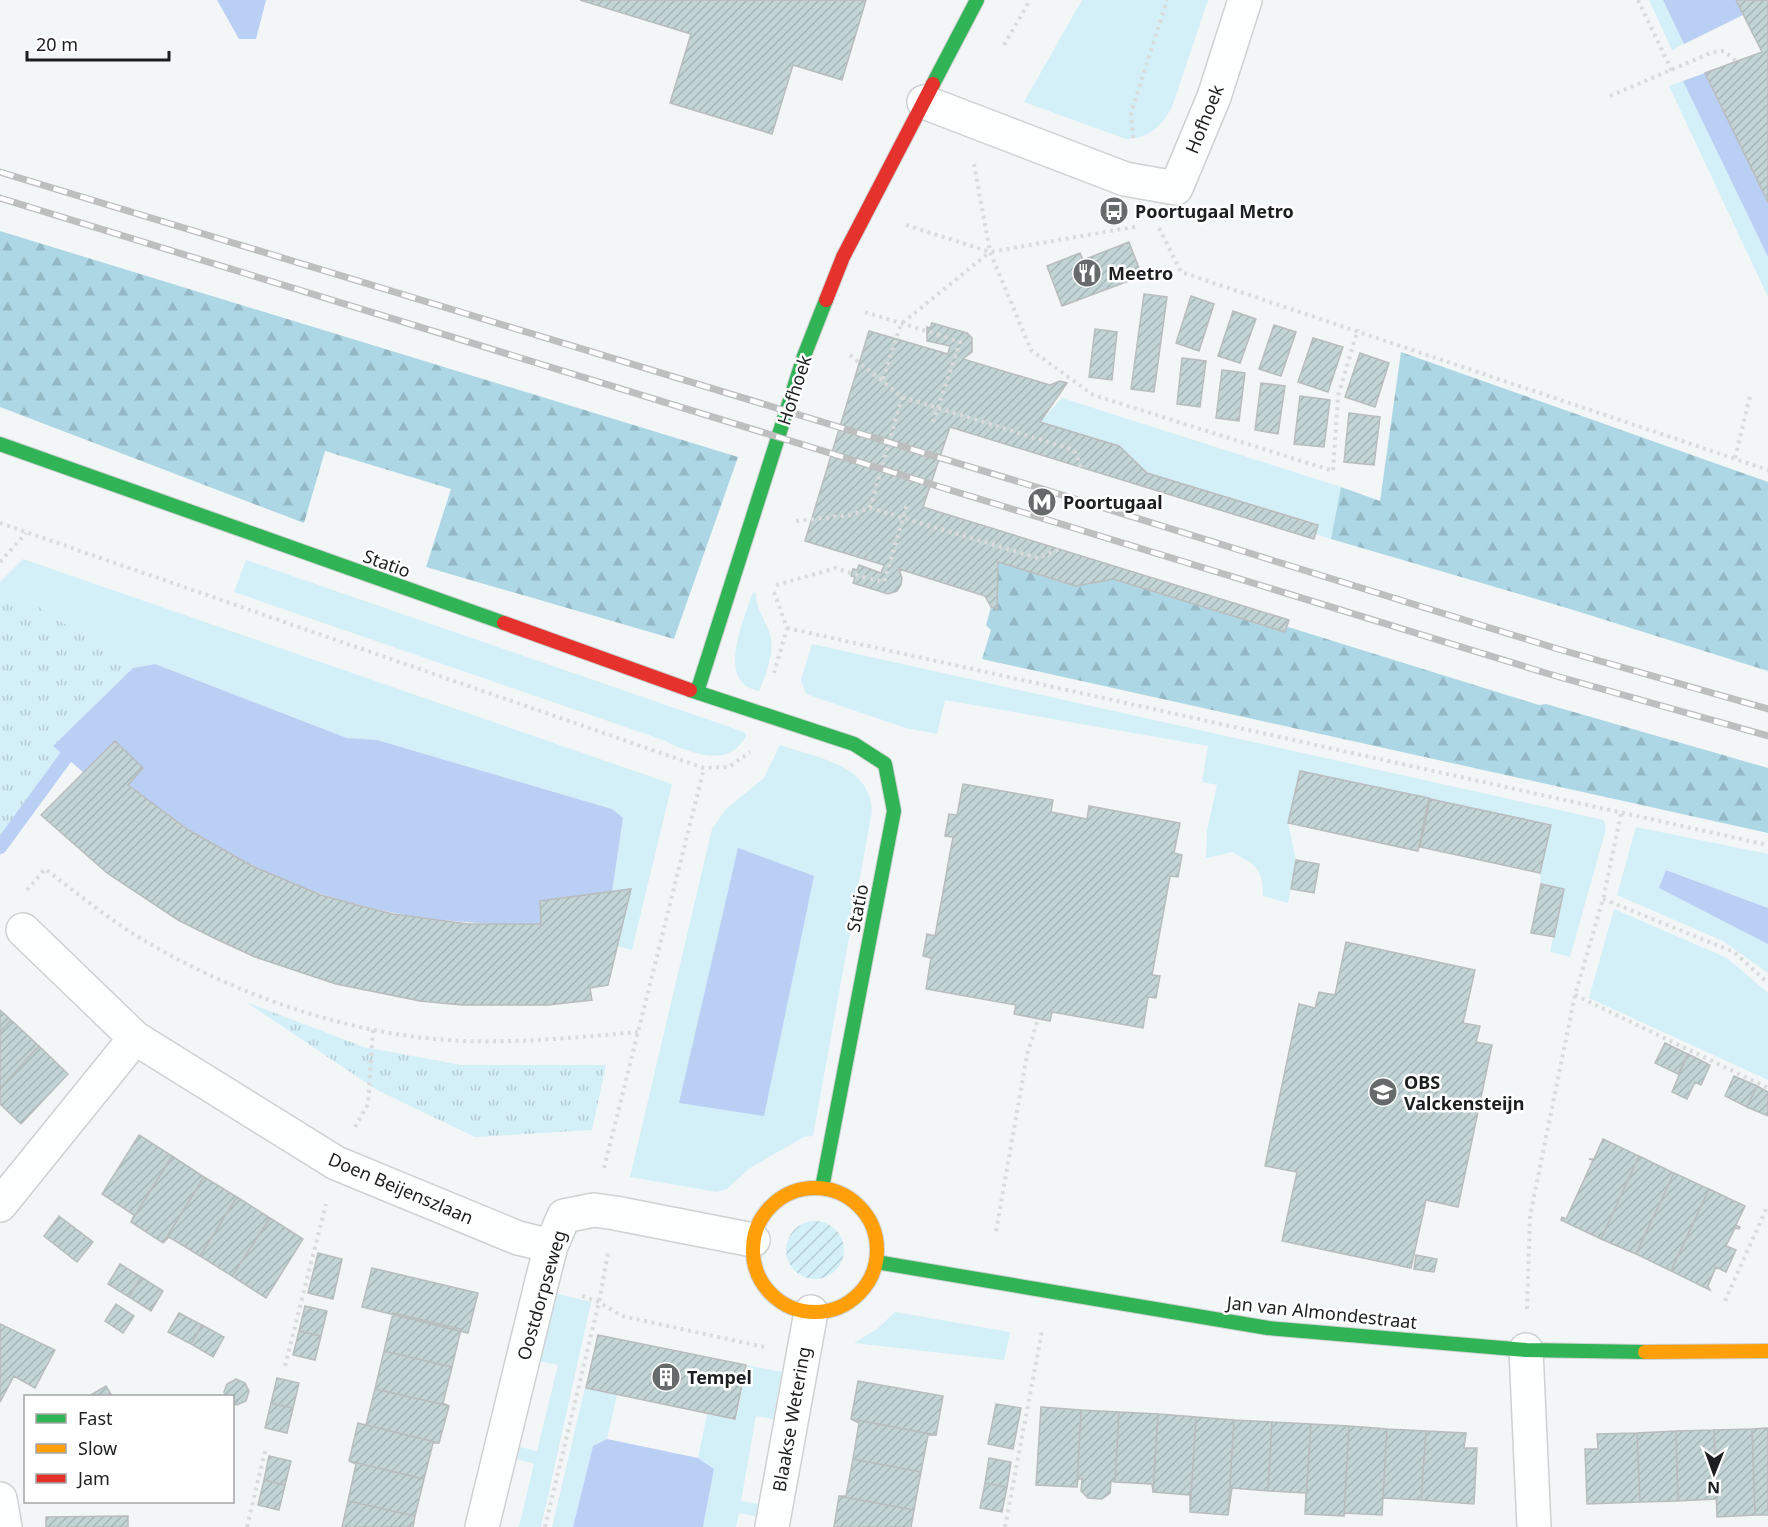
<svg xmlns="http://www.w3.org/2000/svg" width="1768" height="1527" viewBox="0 0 1768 1527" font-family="'Noto Sans',sans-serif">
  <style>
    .grass { fill: #d3eff8 }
    .forest { fill: url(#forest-firs) }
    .park { fill: url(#park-tufts) }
    .garden { fill: url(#garden-furrows) }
    .water { fill: #bacff4 }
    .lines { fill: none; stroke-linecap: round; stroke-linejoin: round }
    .stream { stroke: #bacff4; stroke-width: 14 }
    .building { fill: url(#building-hatch); stroke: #b9bcbd; stroke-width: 1.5 }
    .street-casing { stroke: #ced1d2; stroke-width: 36 }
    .fast-casing { stroke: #ced1d2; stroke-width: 16 }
    .slow-casing { stroke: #ced1d2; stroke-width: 16 }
    .jam-casing { stroke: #ced1d2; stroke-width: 16 }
    .path { stroke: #dadbdb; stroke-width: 4; stroke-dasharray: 3 4.5; stroke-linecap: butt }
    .street { stroke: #fdfefe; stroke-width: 33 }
    .fast { stroke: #30b455; stroke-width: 14 }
    .slow { stroke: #ff9f0a; stroke-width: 14 }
    .jam { stroke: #e5322d; stroke-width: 14 }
    .rail-casing { stroke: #bdbebe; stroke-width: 7 }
    .rail { stroke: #fff; stroke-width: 4.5; stroke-dasharray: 14; stroke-linecap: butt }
    .path-bridge { stroke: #dadbdb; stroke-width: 4; stroke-dasharray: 3 4.5; stroke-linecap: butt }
    .labels { text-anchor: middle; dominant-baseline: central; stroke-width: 5; stroke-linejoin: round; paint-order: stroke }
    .street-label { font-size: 18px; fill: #1c1e1f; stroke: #fff }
    .poi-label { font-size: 18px; font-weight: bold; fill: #1c1e1f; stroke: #fff; text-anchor: start }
  </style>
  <defs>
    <pattern id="forest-firs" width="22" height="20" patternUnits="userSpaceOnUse" patternTransform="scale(1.5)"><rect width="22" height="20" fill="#add7e5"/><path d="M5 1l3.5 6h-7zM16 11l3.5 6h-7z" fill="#94b8c4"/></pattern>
    <pattern id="park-tufts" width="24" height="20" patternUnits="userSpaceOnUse" patternTransform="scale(1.5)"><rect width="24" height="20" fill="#d3eff8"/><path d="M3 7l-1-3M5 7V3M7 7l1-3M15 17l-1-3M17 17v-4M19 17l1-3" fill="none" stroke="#b5ccd4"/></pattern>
    <pattern id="garden-furrows" width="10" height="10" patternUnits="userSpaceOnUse" patternTransform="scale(1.5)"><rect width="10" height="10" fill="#d3eff8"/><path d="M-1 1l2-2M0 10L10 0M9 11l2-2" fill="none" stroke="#b5ccd4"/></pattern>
    <pattern id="building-hatch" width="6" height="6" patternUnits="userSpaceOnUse" patternTransform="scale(1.5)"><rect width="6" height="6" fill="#c2d4d5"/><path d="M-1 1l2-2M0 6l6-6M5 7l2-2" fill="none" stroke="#a6b6b6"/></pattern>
  </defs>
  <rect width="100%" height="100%" fill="#f2f6f7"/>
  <!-- grass -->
  <path class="grass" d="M1082,0H1208L1172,107C1162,126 1148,139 1126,139L1024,102Z
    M1649,0H1663L1684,44L1672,50Z
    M1683,81L1768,257V297L1669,86Z
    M1062,398L1341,487L1331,539L1315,534L1318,524L1147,473L1119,446L1040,422Z
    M23,559L672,784L632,950L617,946L631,889L612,892L623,819L612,809L377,740L347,738L155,664L133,668L0,582Z
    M246,560L744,732L746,736C733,760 711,759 687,750C680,748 671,745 666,741L234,592Z
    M753,592L756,593C756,610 765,619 770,634C775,651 766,676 759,691C714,683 745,618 753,592Z
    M812,644L1604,820L1606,829L1570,957L1550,952L1564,889L1541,884L1540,873L1550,825L1300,771L1288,823L1296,860L1288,903L1263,896C1263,867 1255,865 1232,852L1206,858L1207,831L1217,785L1202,782L1208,746L945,700L937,734L906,728L806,694L801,680Z
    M780,745C817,758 870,764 872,811L813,1136L804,1137L750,1168L727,1189L717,1192L630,1177L712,829L726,809L764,778Z
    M1636,827L1768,854V908L1667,870L1659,888L1763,939L1768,944V973L1723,941L1617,895Z
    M1614,909L1727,958L1768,993V1080L1589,998Z
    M557,1294L591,1302L541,1527H519L534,1464L517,1459L520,1447L537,1451L558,1365L540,1361Z
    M895,1312L1010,1332L1004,1360L854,1343L877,1329Z
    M747,1365L782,1372L773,1419L756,1416L741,1501L758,1504L756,1516L739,1513L736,1527H703L714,1469L698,1458L707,1414L736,1419Z
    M585,1388L617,1395L607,1439L593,1446L573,1527H552Z"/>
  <!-- forest -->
  <path class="forest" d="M0,231L738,457L674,639L426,567L451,489L325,451L304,523L0,407Z
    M1401,352L1768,482V671L1570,609L1331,539L1341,487L1380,501Z
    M998,562L1076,586L1113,579L1284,632L1288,627L1539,705L1546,704L1768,768V833L982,659L991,630L986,625L991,607L997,609Z"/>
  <!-- park -->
  <path class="park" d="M0,582L133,668L53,746L66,757L0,847Z
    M246,1002L364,1047L461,1065H606L592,1130L475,1137L377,1090Z"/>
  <!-- garden -->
  <path class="garden" d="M786 1250a29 29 0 1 1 58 0a29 29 0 1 1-58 0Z"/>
  <!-- water -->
  <path class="water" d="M217,0H266L256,39H239Z
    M1663,0H1736L1743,15L1684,44Z
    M1705,73L1768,202V257L1683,81Z
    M155,664L347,738L377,740L612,809L623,818L612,892L540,901L541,924C381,928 253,886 128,785L143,768L115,742L84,773L53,746L133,668Z
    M738,848L814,876L764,1116L679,1103Z
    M1666,870L1768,908V944L1659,888Z
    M607,1439L698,1458L714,1469L703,1527H573L593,1446Z"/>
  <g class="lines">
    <!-- stream -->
    <path class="stream" d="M0,847L66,757"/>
  </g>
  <!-- building -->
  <path class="building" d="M580,0H866L842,80L793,65L772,134L670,103L691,34Z
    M1736,0H1768V202L1705,73L1762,52Z
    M1129,242L1142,276L1062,306L1047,266L1080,253L1083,260Z
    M1144,294L1167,297L1154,392L1131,389Z
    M1191,296L1214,304L1199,351L1176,343Z
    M1233,311L1256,319L1240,363L1218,356Z
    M932,323L967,333L972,338V352L963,359L1050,385L1060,381L1067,383L1040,422L1119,446L1147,473L1318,525L1314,539L950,427L923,507L1289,620L1285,632L1113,579L1076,586L998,562L997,609L991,607L985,596L899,569L902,578L901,585L897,591L888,594L853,583L855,577L851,576L853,569L857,570L859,565L881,573L884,565L805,541L869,331L948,354L950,346L927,341V327L930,328Z
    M1274,325L1296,332L1281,376L1259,369Z
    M1095,329L1117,332L1112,380L1089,377Z
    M1313,338L1343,347L1328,392L1298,382Z
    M1360,353L1389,363L1375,407L1345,397Z
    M1182,358L1206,361L1200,407L1177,404Z
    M1222,370L1245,373L1239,421L1216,418Z
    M1261,383L1285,386L1278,434L1255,430Z
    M1300,396L1330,400L1324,447L1294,444Z
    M1349,413L1380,417L1374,465L1344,462Z
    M115,741L143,768L128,785L187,829L252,866L321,895L357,905L393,914L468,924H541L540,901L631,889L608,985L590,988L592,1000L548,1005H462L420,1001L336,984L255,957L216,939L178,920L107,873L41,815Z
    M1300,771L1429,798L1418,851L1288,823Z
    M963,784L1053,800L1051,812L1087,819L1089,806L1180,823L1174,853L1182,855L1178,877L1170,876L1152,975L1160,976L1156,998L1148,997L1143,1028L1052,1012L1050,1021L1014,1014L1016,1005L926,989L931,958L923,956L927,934L935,936L953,837L945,836L949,814L957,815Z
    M1430,799L1551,825L1540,873L1420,847Z
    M1296,860L1319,864L1314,893L1291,889Z
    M1541,884L1564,889L1554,937L1531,933Z
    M1346,942L1475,970L1463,1023L1480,1026L1476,1042L1492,1045L1458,1207L1426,1200L1411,1268L1282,1241L1297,1172L1265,1166L1299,1004L1315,1008L1319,992L1335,995Z
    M0,1010L11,1020L0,1032Z
    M11,1020L39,1046L0,1088V1032Z
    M1665,1043L1688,1054L1678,1074L1655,1063Z
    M39,1046L68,1074L21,1124L0,1104V1088Z
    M1688,1054L1710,1065L1701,1085L1695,1082L1687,1099L1672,1092Z
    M1734,1076L1757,1086L1747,1107L1725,1096Z
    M1757,1086L1768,1092V1116L1747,1107Z
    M139,1135L172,1156L131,1222L134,1215L102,1194Z
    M1603,1139L1639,1156L1601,1239L1561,1220L1562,1217L1566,1219L1593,1160L1589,1159H1594Z
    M172,1156L204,1177L163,1243L131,1222Z
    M1639,1156L1674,1173L1636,1254L1601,1239Z
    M1674,1173L1709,1189L1671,1271L1636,1254Z
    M204,1177L237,1197L200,1256L169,1237L163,1243Z
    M1709,1189L1745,1206L1736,1225L1740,1227L1739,1229L1735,1228L1726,1246L1736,1250L1726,1272L1716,1267L1708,1286L1710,1290L1671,1271Z
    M237,1197L270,1218L232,1276L200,1256Z
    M59,1216L93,1242L77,1262L44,1236Z
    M270,1218L303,1239L266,1298L232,1276Z
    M318,1253L342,1259L333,1299L308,1293Z
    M1416,1255L1437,1259L1434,1272L1414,1269Z
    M120,1264L141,1277L129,1297L108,1284Z
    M372,1268L478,1293L468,1333L362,1307Z
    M141,1277L163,1291L151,1311L129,1297Z
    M116,1304L134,1316L123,1333L105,1321Z
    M305,1306L327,1311L321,1336L299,1331Z
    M179,1313L202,1325L191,1344L168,1332Z
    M393,1313L461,1329L452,1367L384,1351Z
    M0,1324L55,1350L35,1388L14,1376L0,1402Z
    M202,1325L224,1337L213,1357L191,1344Z
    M299,1331L321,1336L315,1360L293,1355Z
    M598,1335L746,1365L735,1419L586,1388Z
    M384,1351L452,1367L443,1403L449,1406L375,1389Z
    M277,1378L299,1383L293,1408L271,1403Z
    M236,1379L245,1383L249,1391L246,1401L237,1405L232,1403V1396H225L224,1392L227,1384Z
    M858,1381L943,1396L936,1435L851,1419Z
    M106,1386L112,1396H89Z
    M375,1389L449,1406L439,1443L358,1423L366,1425Z
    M271,1403L293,1408L287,1433L265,1428Z
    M996,1404L1021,1408L1013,1449L988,1444Z
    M1041,1407L1081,1410L1077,1487L1036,1485Z
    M1081,1410L1119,1412L1115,1482L1111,1481L1110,1493L1102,1499L1088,1498L1081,1491L1082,1479H1078L1077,1487Z
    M1119,1412L1158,1414L1153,1492L1152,1484L1115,1482Z
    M1158,1414L1196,1417L1190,1512V1495L1153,1492Z
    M1196,1417L1234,1420L1228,1515L1190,1512Z
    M851,1419L936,1435H928L921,1472L853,1459L859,1423Z
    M1234,1420L1272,1422L1268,1491L1232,1488L1228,1515Z
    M1272,1422L1311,1424L1305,1514L1306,1493L1268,1491Z
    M358,1423L439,1443H433L424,1479L349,1461Z
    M1311,1424L1349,1426L1344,1516L1305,1514Z
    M1349,1426L1387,1429L1382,1515L1345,1513L1344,1516Z
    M1768,1428V1515H1755L1752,1429Z
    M1387,1429L1426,1431L1421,1500L1383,1498Z
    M1752,1429L1755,1515L1717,1517L1714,1430Z
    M1714,1430L1717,1499L1678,1501L1676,1431Z
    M1426,1431L1466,1433L1464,1448H1477L1474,1504L1421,1500Z
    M1676,1431L1678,1501L1640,1502L1637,1433Z
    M1637,1433L1640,1502L1587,1504L1585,1449H1598L1597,1434Z
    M269,1456L291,1461L285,1485L264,1480Z
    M989,1458L1011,1462L1007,1487L985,1483Z
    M853,1459L921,1472L914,1510L839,1496H846Z
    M349,1461L424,1479L415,1516L348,1501L356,1464Z
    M264,1480L285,1485L279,1510L258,1505Z
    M985,1483L1007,1487L1002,1512L980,1508Z
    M839,1496L914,1510L911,1527H834Z
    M348,1501L415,1516L413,1527H342Z
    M128,1516V1527H46V1517Z"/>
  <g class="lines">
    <!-- street casing -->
    <g class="street-casing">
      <path id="street" d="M924,102L1125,179L1176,188L1214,97L1245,0
        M23,930L135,1038L336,1163L518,1238L551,1246
        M0,1205L135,1038
        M1526,1350L1534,1527
        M0,1499L5,1527
        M482,1527L542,1281L551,1246L564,1216L594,1210L615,1213L753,1240
        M772,1527L811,1312"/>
    </g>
    <!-- fast casing -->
    <g class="fast-casing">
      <path id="fast" d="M933,84L977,0
        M0,444L504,623
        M690,690L854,744L885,764L894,811L822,1188
        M697,692L804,356L826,300
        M876,1262L1268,1328L1526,1350L1645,1352"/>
    </g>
    <!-- slow casing -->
    <g class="slow-casing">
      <path id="slow" d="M753 1250a62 62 0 1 1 124 0a62 62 0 1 1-124 0Z
        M1645,1352L1768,1351"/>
    </g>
    <!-- jam casing -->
    <g class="jam-casing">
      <path id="jam" d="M826,300L843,257L933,84
        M504,623L690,690"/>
    </g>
    <!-- path -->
    <path class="path" d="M1638,0L1672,71
      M1004,45L1030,0
      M1610,96L1713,52L1724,51L1736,61
      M1133,138L1131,113L1167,0
      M974,164L990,252L1031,350L1093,395L1333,471L1338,396L1358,329
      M906,225L990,252L1139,226
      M1159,228L1181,272L1768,470
      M865,312L939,335
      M850,355L902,397L1074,450L1081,467
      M883,379L901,324L990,252
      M1735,458L1750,396
      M870,508L902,397
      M796,521L850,515L870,508L1038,558L1060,549
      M0,523L704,768L729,767L750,752
      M0,562L26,533
      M776,585L836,568L863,577
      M774,592L787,628L774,673
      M787,628L1768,845
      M27,890L45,869C76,892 107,918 140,938C237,996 353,1037 466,1041C524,1043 581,1037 638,1032
      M1603,899L1734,952L1768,983
      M1575,995L1768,1088
      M355,1127L368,1104L373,1029
      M604,1168L704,768
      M996,1231L1027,1055L1038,1019
      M582,1296L599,1302L622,1316L764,1347
      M1725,1301L1768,1205
      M1527,1309L1530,1216L1575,995L1603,899L1621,814
      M285,1366L326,1204
      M247,1527L266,1447
      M545,1527L599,1302L608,1253
      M1005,1527L1042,1331"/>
    <!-- street -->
    <use href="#street" class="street"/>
    <!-- fast -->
    <use href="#fast" class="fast"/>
    <!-- slow -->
    <use href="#slow" class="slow"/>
    <!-- jam -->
    <use href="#jam" class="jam"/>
    <!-- rail casing -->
    <g class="rail-casing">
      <path id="rail" d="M0,172L1046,490L1558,649L1768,709
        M0,198L1549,674L1768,736"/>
    </g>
    <!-- rail -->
    <use href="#rail" class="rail"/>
    <!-- path-bridge -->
    <path class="path-bridge" d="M933,422L960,342L939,335
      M863,577L884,582L907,505"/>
  </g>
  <!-- icons -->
  <defs>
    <g id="bus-disc" transform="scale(1.5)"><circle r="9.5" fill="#676a6b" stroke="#fff"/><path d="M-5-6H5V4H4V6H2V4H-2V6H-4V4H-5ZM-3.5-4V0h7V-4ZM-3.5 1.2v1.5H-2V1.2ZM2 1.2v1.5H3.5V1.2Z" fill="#fff"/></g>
    <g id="restaurant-disc" transform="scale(1.5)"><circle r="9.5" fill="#676a6b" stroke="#fff"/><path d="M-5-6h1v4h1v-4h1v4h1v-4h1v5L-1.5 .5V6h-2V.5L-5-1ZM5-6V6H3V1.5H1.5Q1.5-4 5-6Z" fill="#fff"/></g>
    <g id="metro-disc" transform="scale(1.5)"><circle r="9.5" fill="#676a6b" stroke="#fff"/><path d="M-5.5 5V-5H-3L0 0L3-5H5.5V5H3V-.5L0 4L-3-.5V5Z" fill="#fff"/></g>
    <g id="school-disc" transform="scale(1.5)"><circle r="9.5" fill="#676a6b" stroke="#fff"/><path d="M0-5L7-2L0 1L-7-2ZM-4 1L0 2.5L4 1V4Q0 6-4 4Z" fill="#fff"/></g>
    <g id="building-disc" transform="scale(1.5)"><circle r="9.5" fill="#676a6b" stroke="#fff"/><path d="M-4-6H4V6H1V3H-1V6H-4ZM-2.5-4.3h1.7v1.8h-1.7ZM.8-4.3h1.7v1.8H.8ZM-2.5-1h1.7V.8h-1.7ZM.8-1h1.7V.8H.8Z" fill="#fff"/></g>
  </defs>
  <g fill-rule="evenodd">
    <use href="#bus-disc" x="1114" y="211"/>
    <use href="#restaurant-disc" x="1087" y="273"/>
    <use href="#metro-disc" x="1042" y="502"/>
    <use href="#school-disc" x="1383" y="1092"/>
    <use href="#building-disc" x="666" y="1377"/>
  </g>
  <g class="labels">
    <!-- street labels -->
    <g class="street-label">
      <text transform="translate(1204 119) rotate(-68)">Hofhoek</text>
      <text transform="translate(794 390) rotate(-72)">Hofhoek</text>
      <text transform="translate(387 563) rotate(20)">Statio</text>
      <text transform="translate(857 908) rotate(-79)">Statio</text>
      <text transform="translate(401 1188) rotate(23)">Doen Beijenszlaan</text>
      <text transform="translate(541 1295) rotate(-74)">Oostdorpseweg</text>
      <text transform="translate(1322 1312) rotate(6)">Jan van Almondestraat</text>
      <text transform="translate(791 1419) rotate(-80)">Blaakse Wetering</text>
    </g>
    <!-- poi labels -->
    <g class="poi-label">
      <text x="1135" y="211">Poortugaal Metro</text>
      <text x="1108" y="273">Meetro</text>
      <text x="1063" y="502">Poortugaal</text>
      <text x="1404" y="1082">OBS<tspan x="1404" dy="21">Valckensteijn</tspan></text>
      <text x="687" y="1377">Tempel</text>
    </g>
  </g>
  <!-- legend -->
  <rect x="24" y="1395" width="210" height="108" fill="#ffffff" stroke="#a4a5a5" stroke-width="1.5"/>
  <rect x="36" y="1414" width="30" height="9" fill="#30b455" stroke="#a4a5a5" stroke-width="1.5"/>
  <text x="78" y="1425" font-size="18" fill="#1c1e1f">Fast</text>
  <rect x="36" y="1444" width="30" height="9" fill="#ff9f0a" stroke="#a4a5a5" stroke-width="1.5"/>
  <text x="78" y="1455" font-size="18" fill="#1c1e1f">Slow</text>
  <rect x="36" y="1474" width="30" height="9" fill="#e5322d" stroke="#a4a5a5" stroke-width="1.5"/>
  <text x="78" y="1485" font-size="18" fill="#1c1e1f">Jam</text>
  <!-- north arrow -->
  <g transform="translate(1714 1473) rotate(181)" stroke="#ffffff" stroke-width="4.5" paint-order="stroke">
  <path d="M0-4.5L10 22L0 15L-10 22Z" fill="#1c1e1f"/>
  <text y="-9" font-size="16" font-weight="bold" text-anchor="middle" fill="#1c1e1f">N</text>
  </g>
  <!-- scale -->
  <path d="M27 51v9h142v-9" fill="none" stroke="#1c1e1f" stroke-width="3"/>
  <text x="36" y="51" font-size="18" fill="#1c1e1f" stroke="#ffffff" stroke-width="4.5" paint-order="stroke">20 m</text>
</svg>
